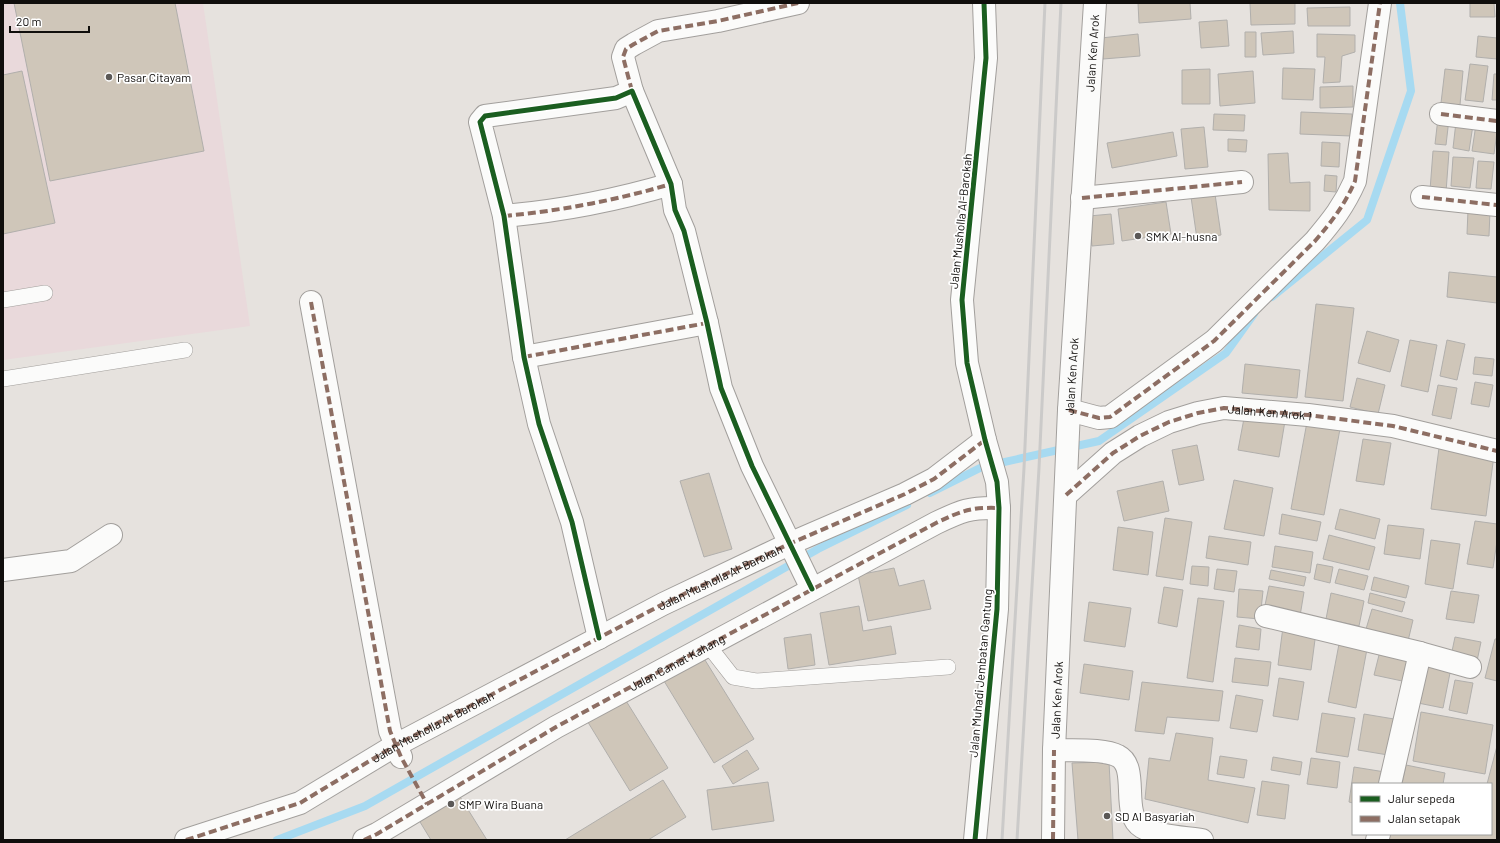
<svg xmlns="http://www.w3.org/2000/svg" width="1500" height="843" viewBox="0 0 1500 843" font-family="Barlow,sans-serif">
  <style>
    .commercial { fill: #e9d9db }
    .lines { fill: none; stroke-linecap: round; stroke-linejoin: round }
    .stream { stroke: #a7daf1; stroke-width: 8 }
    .building { fill: #cfc6b9; stroke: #b1afac }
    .service-casing { stroke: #a29f9c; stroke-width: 16 }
    .minor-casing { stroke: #a29f9c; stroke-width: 24 }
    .service { stroke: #fbfbfa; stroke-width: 15 }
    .minor { stroke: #fbfbfa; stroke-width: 22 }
    .rail { stroke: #cbcac9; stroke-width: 3 }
    .quiet { stroke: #8d6e63; stroke-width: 4; stroke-dasharray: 8 4; stroke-linecap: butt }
    .cycleway-casing { stroke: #fff; stroke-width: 8 }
    .cycleway { stroke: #1b5e20; stroke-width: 5 }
    .poi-dot { fill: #5b5856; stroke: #fff; stroke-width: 1.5 }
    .labels { text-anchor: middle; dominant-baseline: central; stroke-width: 3.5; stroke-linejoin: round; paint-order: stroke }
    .street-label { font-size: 12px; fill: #100e0c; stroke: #fff }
    .poi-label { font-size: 12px; fill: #100e0c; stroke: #fff; text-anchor: start }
  </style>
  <rect width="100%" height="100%" fill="#e6e2de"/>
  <!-- commercial -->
  <path class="commercial" d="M3,3H203L250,326L3,360Z"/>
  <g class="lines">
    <!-- stream -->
    <path class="stream" d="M1272,297L1367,220L1411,91L1400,3
      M930,493L982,467L1099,441L1226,353L1254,314
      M277,840L365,806L818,549L907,505"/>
  </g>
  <!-- building -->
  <path class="building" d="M14,3H175L204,151L50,181Z
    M1138,3H1190L1191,19L1139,23Z
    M1250,3H1295V24L1251,25Z
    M1470,3H1494L1495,17H1470Z
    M1350,7V26H1308L1307,8Z
    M1227,20L1229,46L1201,48L1199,22Z
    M1293,31L1294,53L1263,55L1261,33Z
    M1245,32H1256V57H1245Z
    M1138,34L1140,56L1103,59L1101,38Z
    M1317,34L1355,35V52L1342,56L1340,82L1323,83L1325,57H1317Z
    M1478,36L1497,38V59L1476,57Z
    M1470,64L1488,66L1483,102L1465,100Z
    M1283,68L1315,69L1313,100L1282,99Z
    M1210,69V104H1182V70Z
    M1445,69L1463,71L1460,105L1441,103Z
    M22,71L55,223L3,234V75Z
    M1253,71L1255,103L1220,106L1218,74Z
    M1494,74H1497V100H1492Z
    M1353,86V107L1320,108V87Z
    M1301,112L1352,114L1351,136L1300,134Z
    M1214,114L1245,115L1244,131L1213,130Z
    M1438,118L1449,119L1446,145L1435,144Z
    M1456,122L1473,125L1469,151L1453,148Z
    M1476,124L1497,132L1494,154L1472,151Z
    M1204,127L1208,167L1185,169L1181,129Z
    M1173,132L1177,156L1112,168L1107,143Z
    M1228,139L1247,140L1246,152L1228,151Z
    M1322,142L1340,143L1339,167L1321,166Z
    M1433,151L1449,152L1446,192L1430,190Z
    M1288,153L1290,183L1310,182V211L1269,210L1268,154Z
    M1453,157L1474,158L1470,188L1451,186Z
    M1478,161L1494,162L1491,189L1476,188Z
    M1325,175L1337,176L1336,192L1324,191Z
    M1215,194L1221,235L1197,239L1191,197Z
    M1166,202L1171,234L1122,241L1118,209Z
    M1468,210L1490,211L1489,236L1467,234Z
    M1111,214L1114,244L1092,246L1089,216Z
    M1449,272L1497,277V303L1447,297Z
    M1316,304L1354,308L1343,401L1305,397Z
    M1367,331L1399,340L1390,372L1358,363Z
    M1410,340L1437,345L1428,392L1401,386Z
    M1447,340L1465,344L1457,380L1440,376Z
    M1475,357L1494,359L1492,376L1473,374Z
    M1245,364L1300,370L1297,398L1242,393Z
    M1357,378L1385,385L1378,414L1350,407Z
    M1475,382L1493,385L1489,407L1471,404Z
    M1438,385L1457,388L1451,419L1432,415Z
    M1245,413L1285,421L1279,457L1238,450Z
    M1307,422L1340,429L1324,515L1291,509Z
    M1363,439L1391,443L1384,485L1356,481Z
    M1197,445L1204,480L1179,485L1172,450Z
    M1439,448L1494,455L1486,516L1431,509Z
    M709,473L732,549L704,557L680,481Z
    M1234,480L1273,488L1264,536L1224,529Z
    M1163,481L1169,511L1124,521L1117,491Z
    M1340,509L1380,519L1375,539L1335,529Z
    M1282,514L1321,522L1317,541L1279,534Z
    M1165,518L1192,522L1183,580L1156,576Z
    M1475,521L1497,524V541L1493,568L1467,564Z
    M1388,525L1424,529L1420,559L1384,554Z
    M1118,527L1153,532L1148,575L1113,570Z
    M1329,535L1375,547L1369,570L1323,559Z
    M1209,536L1251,542L1248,565L1206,558Z
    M1431,540L1460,544L1453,589L1425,584Z
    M1275,546L1313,552L1310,573L1272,567Z
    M1317,564L1333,567L1330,583L1314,579Z
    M1192,566L1209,567L1208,586L1190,584Z
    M894,568L899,586L924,580L931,609L868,621L858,575Z
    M1217,569L1237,571L1234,592L1214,589Z
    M1339,569L1368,576L1364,590L1335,583Z
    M1271,570L1306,577L1304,586L1269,579Z
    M1374,577L1409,586L1406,598L1371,590Z
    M1269,586L1304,592L1300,616L1264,610Z
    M1164,587L1183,590L1177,627L1158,623Z
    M1239,589L1263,591L1260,619L1237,617Z
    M1451,591L1479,595L1474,623L1446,619Z
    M1331,593L1364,601L1359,626L1326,619Z
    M1370,593L1405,602L1402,612L1368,603Z
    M1198,598L1224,601L1213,682L1187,678Z
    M1089,602L1131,608L1125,647L1084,641Z
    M859,606L863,631L891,626L896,654L829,665L820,613Z
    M1372,609L1413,620L1408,641L1366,629Z
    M1239,625L1261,629L1259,650L1236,647Z
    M1283,627L1316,632L1311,670L1278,665Z
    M811,634L815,665L788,669L784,638Z
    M1455,637L1481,642L1477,661L1451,656Z
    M1495,639H1497V681L1485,678Z
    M1339,644L1367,649L1356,708L1328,702Z
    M1380,651L1413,659L1407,682L1374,675Z
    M700,652L754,739L714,763L661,676Z
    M1235,658L1271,662L1268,686L1232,682Z
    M1427,663L1451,668L1443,708L1418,703Z
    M1084,664L1133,671L1129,700L1080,693Z
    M1279,678L1304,682L1298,720L1273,716Z
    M1455,680L1473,683L1467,714L1449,710Z
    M1142,682L1223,691L1219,721L1167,717L1164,734L1135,731Z
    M1236,695L1263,700L1257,732L1230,728Z
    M623,696L668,768L630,791L586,719Z
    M1421,712L1493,725L1485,774L1413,761Z
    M1322,713L1355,718L1348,757L1316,752Z
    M1364,714L1400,720L1394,756L1358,750Z
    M1176,733L1213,738L1208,780L1255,788L1248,823L1145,799L1149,758L1170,761Z
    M1497,746V840H1387L1389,834H1491V784H1487Z
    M747,750L759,769L733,784L722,766Z
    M1220,756L1247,760L1244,778L1217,774Z
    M1273,757L1302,762L1300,775L1271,770Z
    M1311,758L1340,762L1337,788L1307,784Z
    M1109,762L1113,840H1078L1072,763Z
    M1406,765L1445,773L1443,784H1402Z
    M1354,767L1385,772L1384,784H1353V803L1349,802Z
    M663,780L686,817L648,840H565Z
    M1262,781L1289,785L1285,819L1257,815Z
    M768,782L774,821L712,830L707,790Z
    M457,792L487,840H431L417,817Z"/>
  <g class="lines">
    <!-- service casing -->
    <g class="service-casing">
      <path id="service" d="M3,300L45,293
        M3,379L185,350
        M708,645L733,677L756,681L948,667"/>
    </g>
    <!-- minor casing -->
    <g class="minor-casing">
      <g id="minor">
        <path d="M632,91L623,57L626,49L634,44L658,31L718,21L798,3"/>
        <path d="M1441,114L1497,121"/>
        <path d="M1422,197L1497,205"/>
        <path d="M1082,198L1242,182"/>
        <path d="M504,216C560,211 617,200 671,184"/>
        <path d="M311,302L390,731L401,757"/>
        <path d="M524,357L707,323"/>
        <path d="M1069,410L1099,418L1110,417L1214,341L1315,241C1332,221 1344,206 1355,181L1380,3"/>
        <path id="s1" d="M1066,495L1113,453L1140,436L1169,422L1198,413L1224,408L1308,415L1393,426L1497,451"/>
        <path d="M3,570L71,561L111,535"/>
        <path d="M1266,616L1420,653L1470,667"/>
        <path d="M599,638L572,522L539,424L524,357L504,216L480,122L485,116L616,98L632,91L671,184L675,210L684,231L707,323L721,388L752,466L812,589"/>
        <path d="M1054,750C1072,751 1103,748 1118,756C1140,767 1120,814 1142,827C1159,837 1183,837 1202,840"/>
        <path d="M1390,784L1420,653"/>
        <path id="s2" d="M186,840L300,803L396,745L663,604L789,544L905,494L934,479L985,440"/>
        <path d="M364,840L377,834L556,727L936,523C961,511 970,507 999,508"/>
        <path d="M975,840L997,609L999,508L997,482L985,440L967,363L962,300L986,58L984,3"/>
        <path id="s3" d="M1053,840L1054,750L1069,410L1095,3"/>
        <path d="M1377,840L1379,834"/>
      </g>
    </g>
    <!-- service -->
    <use href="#service" class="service"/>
    <!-- minor -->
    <use href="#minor" class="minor"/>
    <!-- rail -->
    <path class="rail" d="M1002,840L1024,468L1045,3
      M1017,840L1039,468L1061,3"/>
    <!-- quiet -->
    <g class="quiet">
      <path d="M632,91L623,57L626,49L634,44L658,31L718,21L798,3"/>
      <path d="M1441,114L1497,121"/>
      <path d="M1422,197L1497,205"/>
      <path d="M1082,198L1242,182"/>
      <path d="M504,216C560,211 617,200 671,184"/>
      <path d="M311,302L390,731L401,757L427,804"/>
      <path d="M524,357L707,323"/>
      <path d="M1069,410L1099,418L1110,417L1214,341L1315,241C1332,221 1344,206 1355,181L1380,3"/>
      <path d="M1066,495L1113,453L1140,436L1169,422L1198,413L1224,408L1308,415L1393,426L1497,451"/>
      <path d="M186,840L300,803L396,745L663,604L789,544L905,494L934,479L985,440"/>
      <path id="s4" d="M364,840L377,834L556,727L936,523C961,511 970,507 999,508"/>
      <path d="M1053,840L1054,750"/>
    </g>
    <!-- cycleway casing -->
    <g class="cycleway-casing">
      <path id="cycleway" d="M599,638L572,522L539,424L524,357L504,216L480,122L485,116L616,98L632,91L671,184L675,210L684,231L707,323L721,388L752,466L812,589
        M975,840L997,609L999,508L997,482L985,440L967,363L962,300L986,58L984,3"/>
    </g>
    <!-- cycleway -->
    <use href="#cycleway" class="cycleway"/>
  </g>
  <!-- markers -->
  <g class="poi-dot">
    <circle cx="109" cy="77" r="4"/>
    <circle cx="1138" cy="236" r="4"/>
    <circle cx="451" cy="804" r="4"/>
    <circle cx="1107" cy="816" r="4"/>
  </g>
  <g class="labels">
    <!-- street labels -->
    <g class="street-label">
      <text stroke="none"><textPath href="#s3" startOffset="788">Jalan Ken Arok</textPath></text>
      <text transform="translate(960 221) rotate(-84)">Jalan Musholla Al-Barokah</text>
      <text stroke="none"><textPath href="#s3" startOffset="464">Jalan Ken Arok</textPath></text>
      <text stroke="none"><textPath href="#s1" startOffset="230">Jalan Ken Arok 1</textPath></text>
      <text stroke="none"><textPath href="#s2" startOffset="597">Jalan Musholla Al-Barokah</textPath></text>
      <text stroke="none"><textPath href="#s4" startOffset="360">Jalan Camat Kahang</textPath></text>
      <text transform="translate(980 673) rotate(-85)">Jalan Muhadi Jembatan Gantung</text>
      <text stroke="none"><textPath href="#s3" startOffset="140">Jalan Ken Arok</textPath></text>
      <text stroke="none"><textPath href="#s2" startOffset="273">Jalan Musholla Al-Barokah</textPath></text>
    </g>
    <!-- poi labels -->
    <g class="poi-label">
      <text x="117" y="77">Pasar Citayam</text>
      <text x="1146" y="236">SMK Al-husna</text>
      <text x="459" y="804">SMP Wira Buana</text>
      <text x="1115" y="816">SD Al Basyariah</text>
    </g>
  </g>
  <!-- border -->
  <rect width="1500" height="843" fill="none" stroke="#100e0c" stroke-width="8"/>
  <!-- legend -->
  <rect x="1352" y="783" width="140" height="52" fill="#ffffff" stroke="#9f9f9e"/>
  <rect x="1360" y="796" width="20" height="6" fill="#1b5e20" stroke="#9f9f9e"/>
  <text x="1388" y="803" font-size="12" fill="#100e0c">Jalur sepeda</text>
  <rect x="1360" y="816" width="20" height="6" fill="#8d6e63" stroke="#9f9f9e"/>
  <text x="1388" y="823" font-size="12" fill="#100e0c">Jalan setapak</text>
  <!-- scale -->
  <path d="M10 26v6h79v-6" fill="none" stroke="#100e0c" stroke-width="2"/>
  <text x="16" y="26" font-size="12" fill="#100e0c" stroke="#ffffff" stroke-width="3" paint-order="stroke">20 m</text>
</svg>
